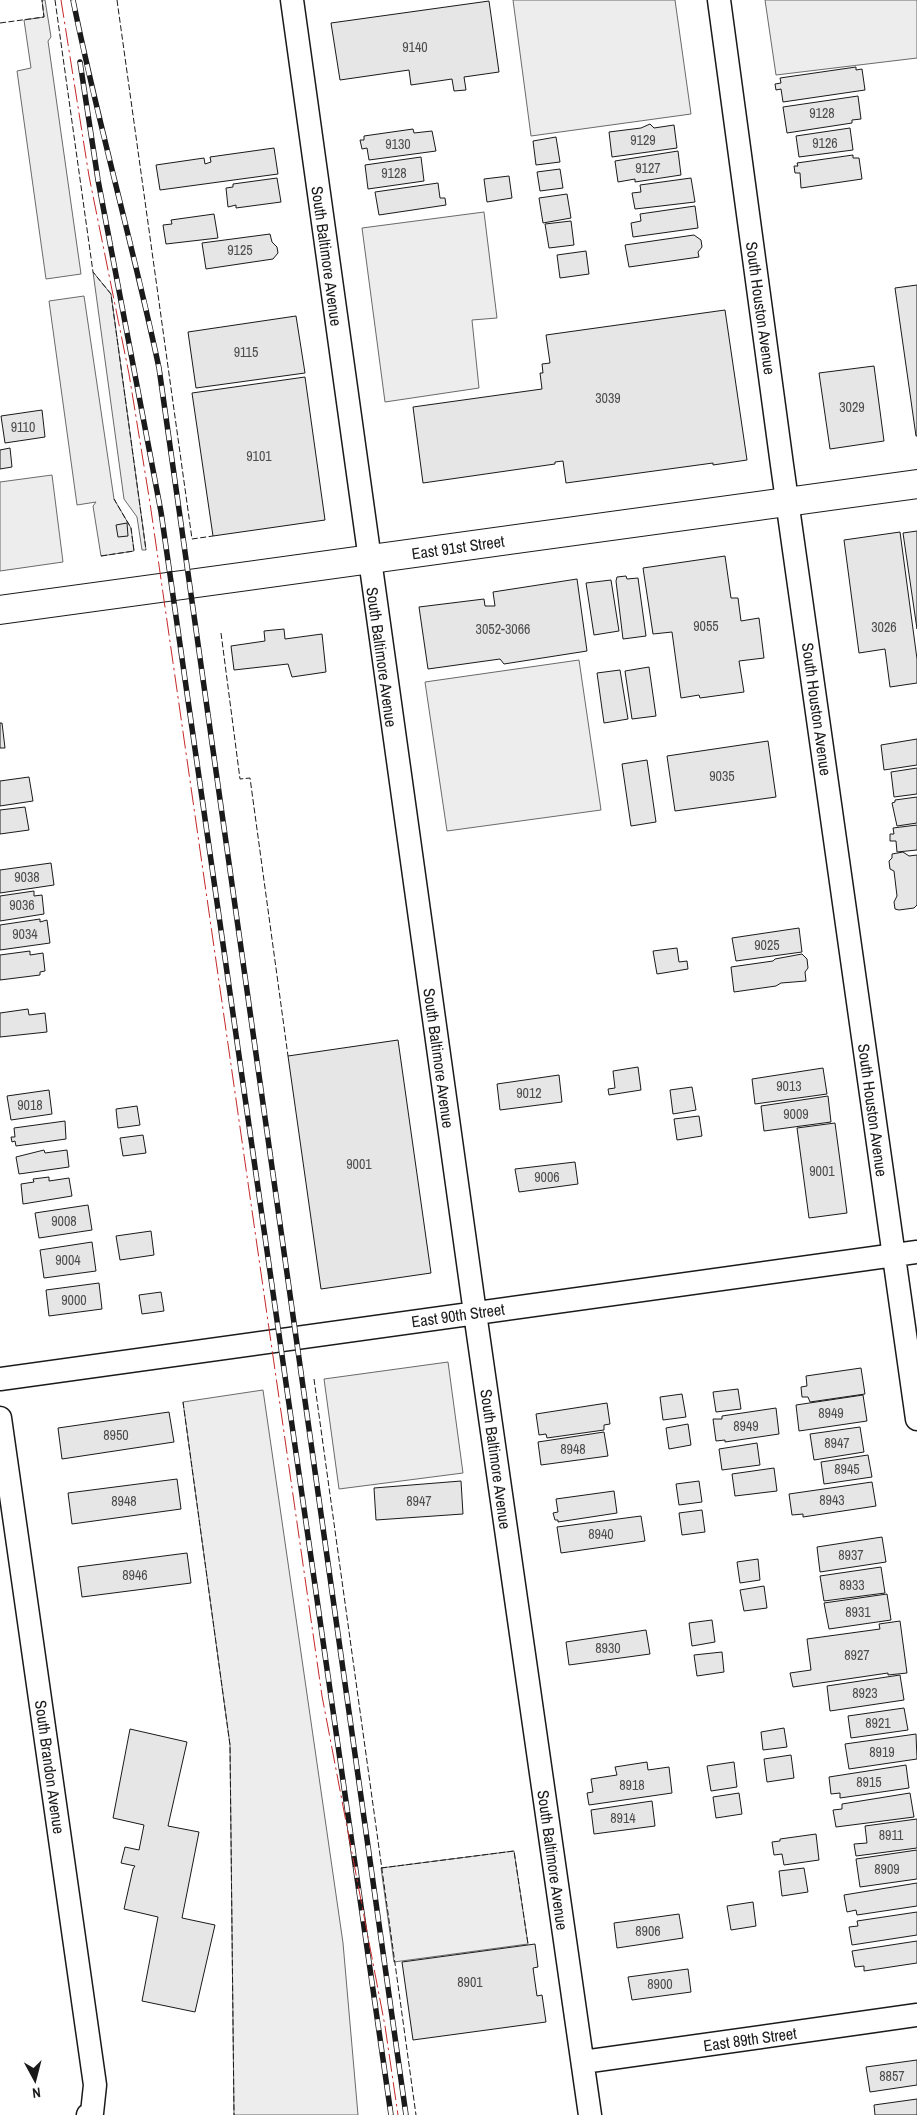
<svg xmlns="http://www.w3.org/2000/svg" width="917" height="2115" viewBox="0 0 917 2115" font-family="'Archivo Narrow',sans-serif">
  <style>
    .built { fill: #ededed; stroke: #6a6a6a }
    .building { fill: #e6e6e6; stroke: #1a1a1a }
    .lines { fill: none; stroke-linecap: round; stroke-linejoin: round }
    .minor-casing { stroke: #1a1a1a; stroke-width: 25 }
    .tertiary-casing { stroke: #1a1a1a; stroke-width: 30 }
    .minor { stroke: #fff; stroke-width: 22 }
    .tertiary { stroke: #fff; stroke-width: 28 }
    .rail-casing { stroke: #1a1a1a; stroke-width: 5.5 }
    .rail { stroke: #fff; stroke-width: 4; stroke-dasharray: 11; stroke-linecap: butt }
    .fence { stroke: #1a1a1a; stroke-width: 1; stroke-dasharray: 6 2.5; stroke-linecap: butt }
    .power { stroke: #c62828; stroke-width: 1; stroke-dasharray: 18 4 2.5 4; stroke-linecap: butt }
    .labels { text-anchor: middle; dominant-baseline: central; stroke-width: 4; stroke-linejoin: round; paint-order: stroke }
    .number-label { font-size: 14px; fill: #4d4d4d }
    .street-label { font-size: 16px; fill: #1a1a1a; stroke: #fff }
  </style>
  <rect width="100%" height="100%" fill="#fff"/>
  <!-- built -->
  <path class="built" d="M42,0H45L51,37L48,41L81,274L46,279L17,71L31,68L24,20L44,17Z
    M513,0H675L691,114L531,136Z
    M765,0H917V58L776,75Z
    M484,212L497,318L472,320L479,388L385,402L362,228Z
    M93,272L111,294L146,550H142L137,517L124,499Z
    M84,296L114,499L131,528L134,551L101,556L93,506L96,502L77,505L49,301Z
    M52,475L63,562L0,571V482Z
    M579,660L601,810L447,831L425,682Z
    M448,1362L463,1473L339,1489L324,1379Z
    M263,1390L343,1943L358,2115H234L230,1745L183,1402Z
    M514,1851L528,1944L394,1962L381,1868Z"/>
  <!-- building -->
  <path class="building" d="M489,1L499,72L464,77L466,90L454,91L452,79L411,85L409,70L340,80L331,23Z
    M856,67V70L862,69L865,90L783,102L781,89L776,90L775,84L781,83L780,78Z
    M858,96L861,119L852,120V123L787,133L783,107Z
    M650,124L654,128L674,125L677,148L612,157L609,132L641,128Z
    M850,128L853,150L799,157L796,136Z
    M413,129L414,133L432,131L436,151L369,160L367,148L362,149L360,140H364V136Z
    M556,137L560,162L536,165L533,141Z
    M274,148L278,174L160,190L156,165L204,158L205,164L211,162L210,157Z
    M678,151L681,175L635,182V179L618,182L615,161Z
    M853,155V158H859L862,179L801,188L800,173H795L794,166H798L797,163Z
    M421,157L424,181L368,189L365,165Z
    M560,169L563,188L540,191L537,172Z
    M509,176L512,198L487,202L484,179Z
    M277,178L281,202L236,208V205L228,207L226,188L233,187V184Z
    M691,178L695,202L635,209L632,193L641,192L640,185Z
    M438,183L440,198H445L446,205L379,215L375,192Z
    M567,194L571,218L543,223L539,198Z
    M695,206L698,228L633,237L631,223L641,221L640,214Z
    M214,214L218,238L166,244L163,225L172,224L171,220Z
    M571,221L574,245L549,248L545,224Z
    M270,234L272,242L277,247L278,253L273,259L206,269L202,243Z
    M694,235L701,240L702,247L698,252L699,257L629,267L625,245Z
    M586,251L589,274L560,278L557,255Z
    M917,285V436H916L895,288Z
    M725,310L747,460L713,465V463L566,483L563,461L555,462V464L423,483L413,407L542,389L540,373H543L542,364L550,363L546,335Z
    M296,316L305,373L196,388L188,332Z
    M874,366L884,441L830,449L819,373Z
    M305,377L325,520L213,536L192,393Z
    M42,410L45,437L5,443L1,416Z
    M10,448L12,467L0,469V450Z
    M127,523L128,536L118,537L116,525Z
    M917,531V629L903,533Z
    M900,532L917,659V683L890,687L885,649L859,653L844,540Z
    M725,556L731,598H738L741,621L759,618L764,658L739,661L744,692L700,698L699,695L681,698L672,632L653,634L643,568Z
    M626,576L627,579L638,578L646,636L623,639L616,581L617,577Z
    M577,579L587,651L504,664L500,659L428,669L419,607L484,599L485,606H495L493,592Z
    M611,580L619,631L594,635L586,583Z
    M284,629L285,639L322,634L326,672L292,677L288,664L234,670L231,646L265,641L264,631Z
    M649,667L656,716L632,719L625,671Z
    M620,670L628,719L604,723L597,673Z
    M0,723H2L5,748H0Z
    M917,739V765L884,770L881,745Z
    M768,741L776,797L675,811L667,756Z
    M647,760L656,822L631,826L622,764Z
    M917,768V794L894,797L891,772Z
    M29,777L33,801L0,806V781Z
    M917,797V823L897,826L892,803L895,802V800Z
    M25,807L29,830L0,834V810Z
    M917,825V850L897,852L896,841H890V834H894L893,828Z
    M903,852L909,856L917,855V905L914,908L899,910L895,909L894,902L897,896L894,871L890,869L889,861L892,858V854Z
    M51,863L54,885L0,893V870Z
    M34,891V896L42,895L44,914L0,921V896Z
    M40,919V922L47,920L50,943L0,950V925Z
    M799,928L802,952L736,961L732,938Z
    M677,948L679,962L687,961L688,969L657,974L653,951Z
    M30,951V955L43,953L45,971L40,972V975L0,980V955Z
    M802,954L807,959L808,968L805,972L806,981L781,983L776,986L734,992L731,967L773,961L775,959Z
    M28,1009L29,1015L45,1013L47,1032L0,1037V1013Z
    M398,1040L431,1273L321,1289L288,1056Z
    M638,1067L641,1090L609,1095L608,1089L615,1088L613,1071Z
    M823,1068L827,1094L755,1104L752,1079Z
    M559,1075L562,1102L500,1110L497,1084Z
    M692,1087L696,1110L673,1114L670,1090Z
    M49,1090L52,1114L11,1120L7,1096Z
    M828,1096L831,1122L764,1131L761,1106Z
    M137,1106L140,1125L118,1128L116,1109Z
    M699,1116L702,1136L677,1140L674,1119Z
    M65,1121L66,1139L16,1146L15,1141L12,1142L11,1137H15L14,1128Z
    M835,1123L847,1213L809,1218L797,1128Z
    M143,1135L146,1153L123,1156L120,1138Z
    M44,1150L45,1153L67,1150L69,1167L19,1174L16,1157Z
    M575,1162L578,1184L519,1192L515,1169Z
    M49,1177V1181L69,1178L72,1196L23,1204L21,1184L34,1182L33,1179Z
    M88,1205L92,1230L39,1238L35,1213Z
    M151,1231L154,1255L120,1260L116,1236Z
    M92,1242L96,1271L44,1278L40,1250Z
    M99,1283L102,1309L49,1316L46,1290Z
    M161,1292L164,1311L142,1314L139,1295Z
    M861,1368L865,1394L810,1402L808,1397H802L801,1387L807,1386L806,1376Z
    M738,1389L741,1409L716,1412L713,1392Z
    M682,1394L686,1417L663,1420L660,1397Z
    M863,1395L867,1421L799,1431L796,1405Z
    M607,1403L610,1424L604,1425V1430L547,1438L546,1434L539,1435L536,1414Z
    M776,1408L779,1434L725,1442V1440L716,1441L713,1419H722V1416Z
    M169,1412L174,1442L62,1459L58,1428Z
    M688,1424L691,1445L669,1449L666,1428Z
    M860,1427L864,1452L814,1460L810,1434Z
    M604,1432L608,1456L541,1465L538,1442Z
    M757,1443L760,1465L722,1470L719,1449Z
    M868,1455L872,1477L824,1484L821,1462Z
    M774,1468L777,1491L735,1496L732,1474Z
    M177,1479L181,1509L72,1524L68,1493Z
    M461,1481L463,1514L376,1520L374,1488Z
    M699,1481L702,1502L679,1505L676,1484Z
    M872,1482L876,1506L803,1517V1514L792,1515L789,1494Z
    M614,1491L617,1513L558,1522V1520H555L553,1513L558,1512L556,1499Z
    M702,1510L705,1532L682,1535L679,1513Z
    M641,1516L645,1541L561,1553L557,1527Z
    M882,1537L886,1562L820,1572L817,1547Z
    M187,1553L191,1583L82,1597L78,1567Z
    M758,1559L760,1580L740,1583L737,1562Z
    M881,1567L885,1593L824,1601L820,1576Z
    M764,1586L767,1608L744,1611L740,1590Z
    M887,1594L891,1620L829,1629L824,1603Z
    M712,1620L715,1642L692,1646L689,1623Z
    M900,1621L907,1673L888,1675V1673L793,1687L790,1673L811,1670L807,1639L880,1629L879,1624Z
    M646,1630L650,1654L569,1665L566,1642Z
    M722,1652L724,1672L697,1676L694,1655Z
    M900,1675L904,1700L830,1711L827,1686Z
    M904,1708L908,1730L851,1738L848,1716Z
    M784,1728L787,1747L763,1750L761,1732Z
    M130,1729L187,1742L168,1826L199,1832L182,1918L215,1925L195,2012L142,2001L158,1917L124,1909L133,1869L135,1866L121,1863L125,1847L139,1850L144,1825L113,1818Z
    M916,1734L917,1759L849,1769L845,1744Z
    M791,1755L794,1778L767,1782L764,1759Z
    M647,1762L648,1770L669,1767L672,1793L589,1805L587,1793L593,1792L591,1779L617,1775L615,1767Z
    M734,1762L737,1787L711,1791L707,1766Z
    M906,1765L909,1788L840,1798V1793L831,1794L829,1777Z
    M739,1793L742,1814L716,1818L713,1797Z
    M910,1793L914,1817L836,1827L833,1810L842,1809V1804Z
    M652,1801L655,1826L594,1834L591,1810Z
    M917,1819V1848L856,1856L854,1844L867,1843L865,1826Z
    M816,1834L819,1860L784,1865L782,1854L774,1855L772,1842L780,1841V1839Z
    M917,1850V1879L860,1887L856,1859Z
    M804,1868L808,1892L782,1896L779,1871Z
    M917,1883V1906L857,1915L856,1910L847,1912L844,1895Z
    M753,1902L756,1926L731,1930L727,1906Z
    M917,1912V1935L852,1945L849,1927L858,1926L857,1921Z
    M679,1914L683,1938L617,1948L614,1923Z
    M917,1941V1963L864,1971V1966L855,1967L852,1951Z
    M535,1944L538,1967L533,1968L537,1996L542,1995L546,2022L413,2040L402,1962Z
    M688,1969L691,1992L632,2000L628,1977Z
    M917,2060V2085L870,2092L866,2067Z
    M917,2099V2115H875L874,2105Z"/>
  <g class="lines">
    <!-- minor casing -->
    <g class="minor-casing">
      <path id="minor" d="M292,0L475,1313L590,2115
        M719,0L782,465L917,1419
        M0,1379L917,1252
        M0,1418L95,2085L92,2113L88,2115
        M583,2062L917,2015"/>
    </g>
    <!-- tertiary casing -->
    <g class="tertiary-casing">
      <path id="tertiary" d="M0,610L917,484"/>
    </g>
    <!-- minor -->
    <use href="#minor" class="minor"/>
    <!-- tertiary -->
    <use href="#tertiary" class="tertiary"/>
    <!-- rail casing -->
    <g class="rail-casing">
      <path id="rail" d="M73,0C98,124 133,245 159,368L406,2115
        M80,62L98,180L161,512L391,2115"/>
    </g>
    <!-- rail -->
    <use href="#rail" class="rail"/>
    <!-- fence -->
    <path class="fence" d="M55,0L93,272L111,294L146,550
      M117,0L192,539L213,536
      M0,23L44,17L42,0
      M101,556L134,551L131,528L114,499
      M221,633L240,779L250,778L288,1056
      M314,1379L416,2115
      M183,1402L230,1745L234,2115
      M381,1868L514,1851L528,1944"/>
    <!-- power -->
    <path class="power" d="M61,0L89,176L129,374L150,503L322,1696L385,2026L398,2115"/>
  </g>
  <g class="labels">
    <!-- number labels -->
    <g class="number-label">
      <text x="415" y="47">9140</text>
      <text x="822" y="113">9128</text>
      <text x="643" y="140">9129</text>
      <text x="825" y="143">9126</text>
      <text x="398" y="144">9130</text>
      <text x="648" y="168">9127</text>
      <text x="394" y="173">9128</text>
      <text x="240" y="250">9125</text>
      <text x="246" y="352">9115</text>
      <text x="608" y="398">3039</text>
      <text x="852" y="407">3029</text>
      <text x="23" y="427">9110</text>
      <text x="259" y="456">9101</text>
      <text x="706" y="626">9055</text>
      <text x="884" y="627">3026</text>
      <text x="503" y="629">3052-3066</text>
      <text x="722" y="776">9035</text>
      <text x="27" y="877">9038</text>
      <text x="22" y="905">9036</text>
      <text x="25" y="934">9034</text>
      <text x="767" y="945">9025</text>
      <text x="789" y="1086">9013</text>
      <text x="529" y="1093">9012</text>
      <text x="30" y="1105">9018</text>
      <text x="796" y="1114">9009</text>
      <text x="359" y="1164">9001</text>
      <text x="822" y="1171">9001</text>
      <text x="547" y="1177">9006</text>
      <text x="64" y="1221">9008</text>
      <text x="68" y="1260">9004</text>
      <text x="74" y="1300">9000</text>
      <text x="831" y="1413">8949</text>
      <text x="746" y="1426">8949</text>
      <text x="116" y="1435">8950</text>
      <text x="837" y="1443">8947</text>
      <text x="573" y="1449">8948</text>
      <text x="847" y="1469">8945</text>
      <text x="832" y="1500">8943</text>
      <text x="124" y="1501">8948</text>
      <text x="419" y="1501">8947</text>
      <text x="601" y="1534">8940</text>
      <text x="851" y="1555">8937</text>
      <text x="135" y="1575">8946</text>
      <text x="852" y="1585">8933</text>
      <text x="858" y="1612">8931</text>
      <text x="608" y="1648">8930</text>
      <text x="857" y="1655">8927</text>
      <text x="865" y="1693">8923</text>
      <text x="878" y="1723">8921</text>
      <text x="882" y="1752">8919</text>
      <text x="869" y="1782">8915</text>
      <text x="632" y="1785">8918</text>
      <text x="623" y="1818">8914</text>
      <text x="891" y="1835">8911</text>
      <text x="887" y="1869">8909</text>
      <text x="648" y="1931">8906</text>
      <text x="470" y="1982">8901</text>
      <text x="660" y="1984">8900</text>
      <text x="892" y="2076">8857</text>
    </g>
    <!-- street labels -->
    <g class="street-label">
      <text transform="translate(327 256) rotate(82)">South Baltimore Avenue</text>
      <text transform="translate(761 308) rotate(82)">South Houston Avenue</text>
      <text transform="translate(458 547) rotate(-8)">East 91st Street</text>
      <text transform="translate(382 657) rotate(82)">South Baltimore Avenue</text>
      <text transform="translate(817 709) rotate(82)">South Houston Avenue</text>
      <text transform="translate(439 1058) rotate(82)">South Baltimore Avenue</text>
      <text transform="translate(873 1110) rotate(82)">South Houston Avenue</text>
      <text transform="translate(458 1315) rotate(-8)">East 90th Street</text>
      <text transform="translate(496 1459) rotate(82)">South Baltimore Avenue</text>
      <text transform="translate(50 1767) rotate(82)">South Brandon Avenue</text>
      <text transform="translate(553 1860) rotate(82)">South Baltimore Avenue</text>
      <text transform="translate(750 2039) rotate(-8)">East 89th Street</text>
    </g>
  </g>
  <!-- north arrow -->
  <g transform="translate(35 2080) rotate(173)" stroke="#ffffff" stroke-width="4" paint-order="stroke">
  <path d="M0-4L9 19L0 12L-9 19Z" fill="#1a1a1a"/>
  <text y="-8" font-size="14" font-weight="bold" text-anchor="middle" fill="#1a1a1a">N</text>
  </g>
</svg>
